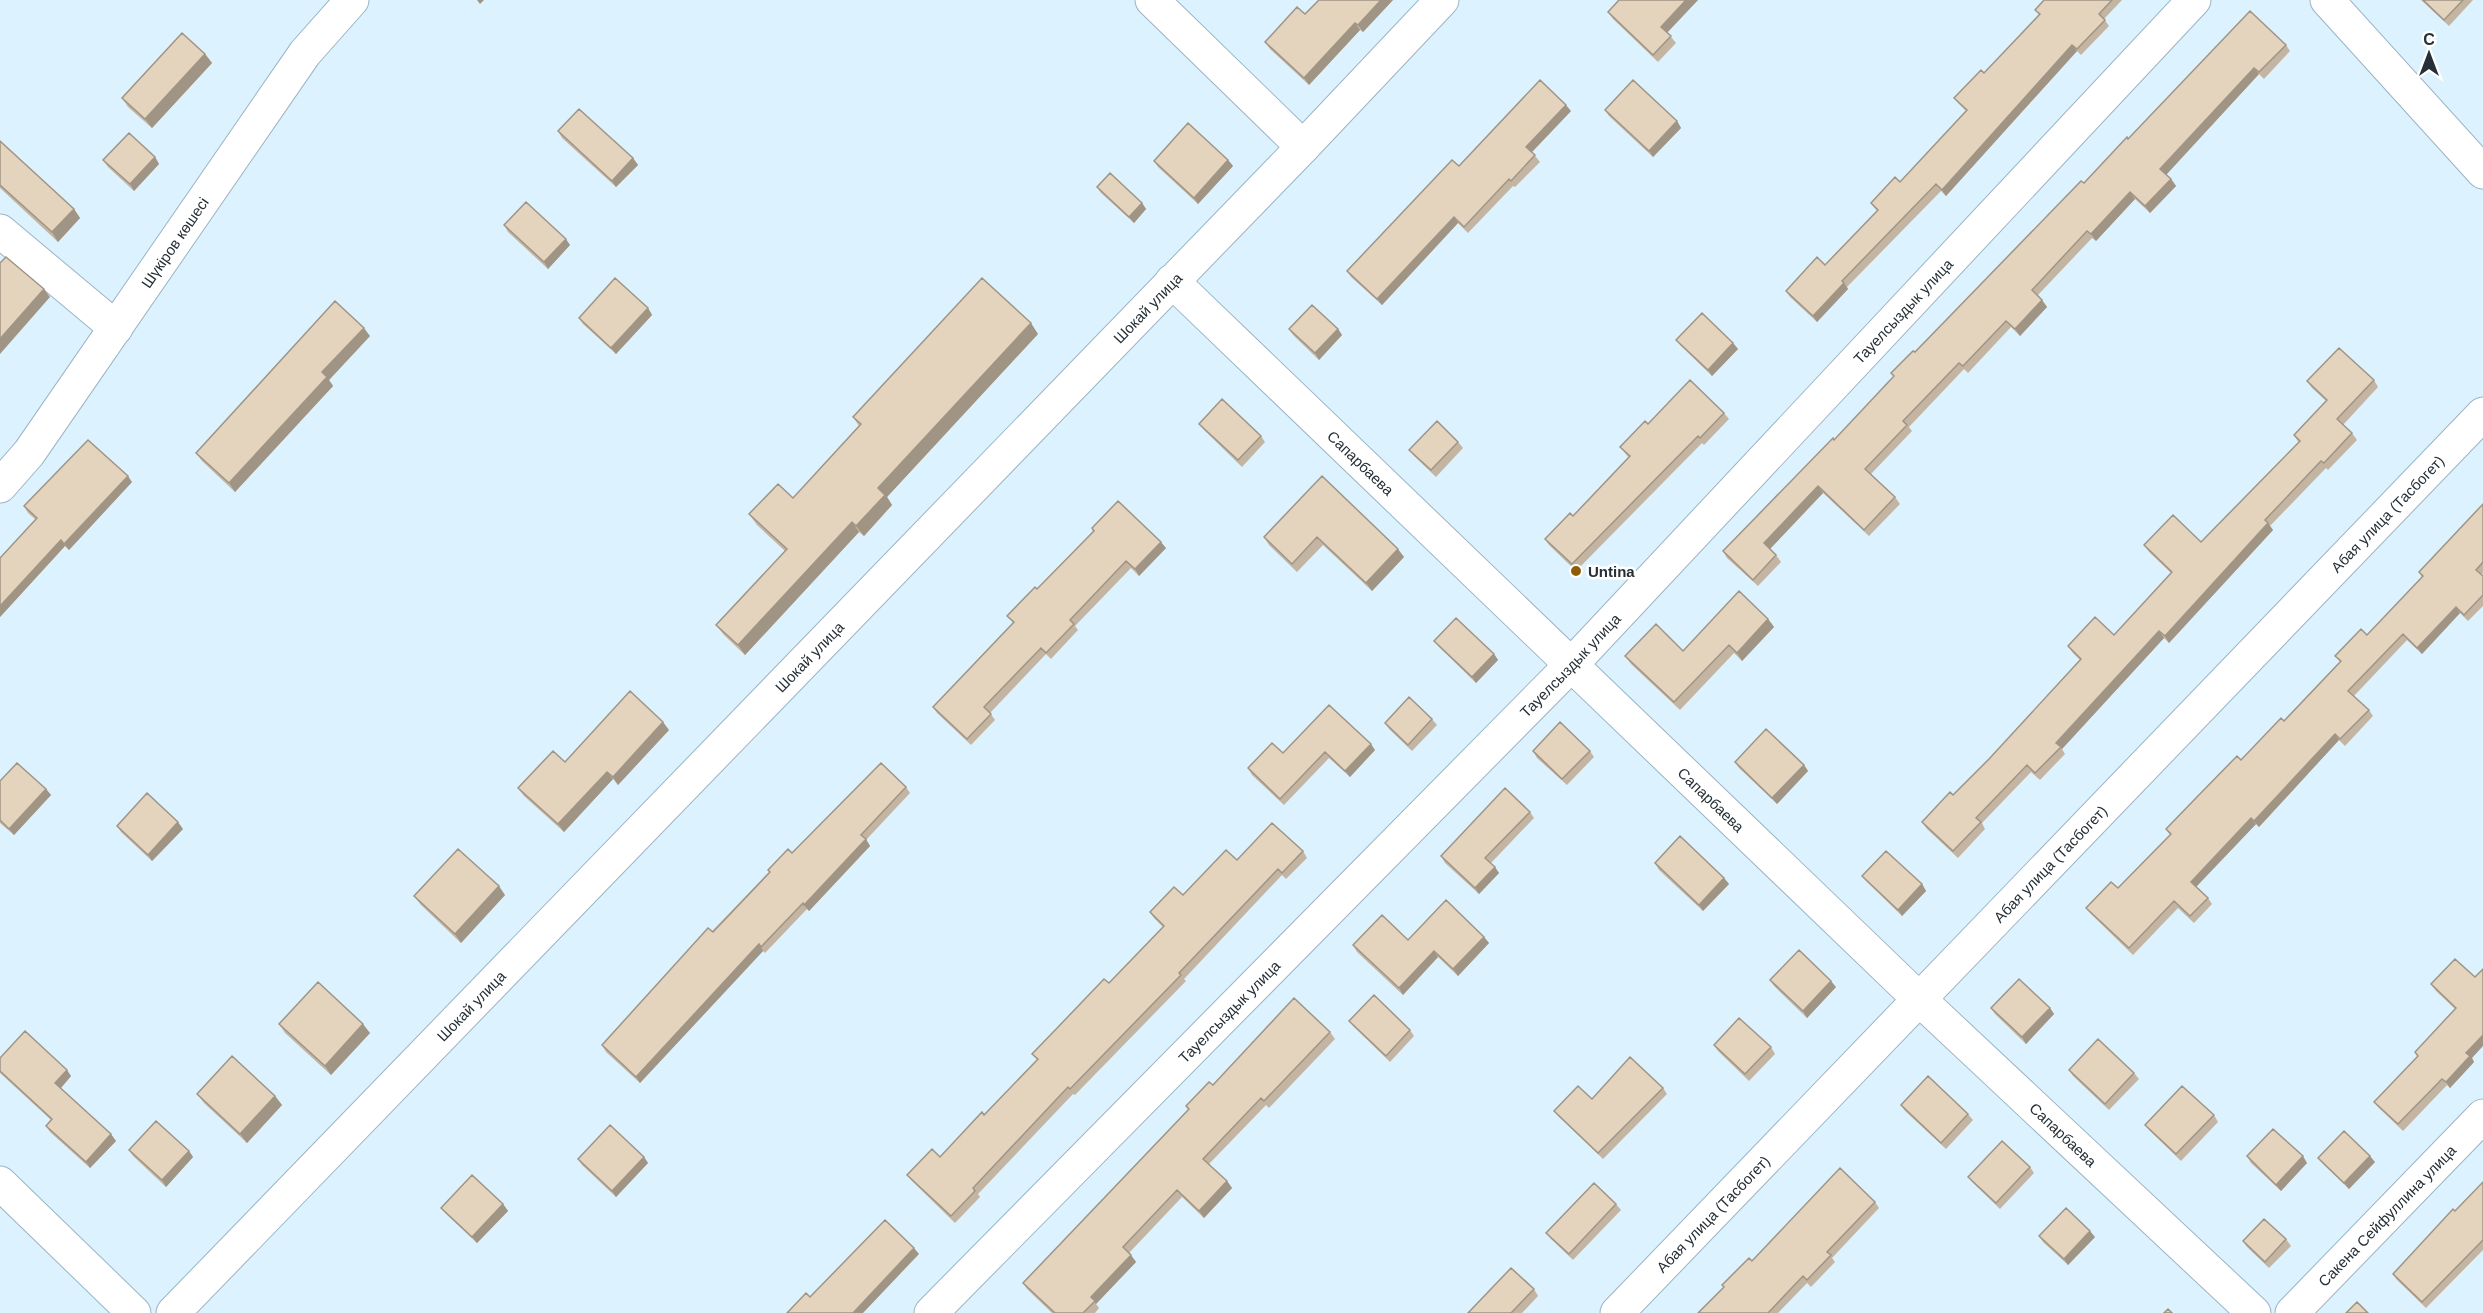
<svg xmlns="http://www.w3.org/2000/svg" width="2483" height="1313" viewBox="0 0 2483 1313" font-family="Helvetica,sans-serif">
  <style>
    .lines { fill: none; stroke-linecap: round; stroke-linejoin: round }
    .minor-casing { stroke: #9cb4c3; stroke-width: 35 }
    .minor { stroke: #fff; stroke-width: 33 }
    .wall { fill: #c4b5a3 }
    .shaded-wall { fill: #a09484 }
    .building { fill: #e4d3bd; stroke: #a09484; stroke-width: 1.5 }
    .poi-dot { fill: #8d5e07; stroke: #fff; stroke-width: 2 }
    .labels { text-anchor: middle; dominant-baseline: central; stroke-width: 5; stroke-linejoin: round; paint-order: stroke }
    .street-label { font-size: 15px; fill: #252f35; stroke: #fff }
    .poi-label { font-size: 15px; font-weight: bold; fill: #252f35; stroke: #fff; text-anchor: start }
  </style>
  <rect width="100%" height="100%" fill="#ddf2ff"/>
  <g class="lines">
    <!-- minor casing -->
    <g class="minor-casing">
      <g id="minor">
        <path d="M1152,0L1303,147"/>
        <path d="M2327,0L2483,172"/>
        <path d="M0,231L116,328"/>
        <path id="s1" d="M1172,281L1919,999L2254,1313"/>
        <path id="s2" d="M0,486L29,453L305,53L352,0"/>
        <path d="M0,1183L134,1313"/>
        <path id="s3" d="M173,1313L1303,147L1442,0"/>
        <path id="s4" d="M931,1313L1570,666L2194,0"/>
        <path id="s5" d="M1617,1313L2483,414"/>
        <path id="s6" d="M2292,1313L2483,1116"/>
      </g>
    </g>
    <!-- minor -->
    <use href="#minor" class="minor"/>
  </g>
  <!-- wall -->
  <path class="wall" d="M1393,0L1363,32L1360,30L1309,85L1270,49L1265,42L1305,14Z
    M1619,0H1698L1667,32L1676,43L1658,62L1613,19L1608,12Z
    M2044,0H2122L2104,19L2109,26L2081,55L2077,51L1946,196L1941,191L1847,287L1848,289L1817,322L1790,297L1786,291L1825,265L1877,211L1871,203L1900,182L1966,111L1959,104L1954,98L1984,73L2039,15L2035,10Z
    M2421,0H2473L2449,26Z
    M2286,45L2290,51L2264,79L2259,74L2166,175L2171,179L2176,186L2150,213L2135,199L2096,241L2092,238L2038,295L2047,307L2020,336L2011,327L1968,373L1964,369L1909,427L1912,431L1871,474L1895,497L1900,504L1869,536L1823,493L1770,549L1776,555L1781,562L1758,586L1727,558L1723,551L1834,440L1894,377L1891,373L1915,352L2128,139Z
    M205,54L212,63L152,128L128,107L122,98Z
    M1605,110L1677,121L1681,128L1653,157L1609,116Z
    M1571,111L1532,152L1540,162L1515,187L1513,186L1468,233L1458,223L1382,305L1351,277L1347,271L1459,166Z
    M558,131L633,158L638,165L616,187L562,138Z
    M0,141L74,209L80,218L58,242L0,188Z
    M155,157L159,164L134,191L108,167L103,160Z
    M1228,160L1233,166L1198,204L1158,167L1154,161Z
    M1097,187L1142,203L1146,209L1134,223L1101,193Z
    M504,225L570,245L548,269L508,232Z
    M648,308L652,315L616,354L583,324L579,318Z
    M1289,329H1338L1342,335L1319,360L1293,335Z
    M1038,334L887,497L892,505L864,536L859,532L745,655L724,635L716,625L785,551L757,525L749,514L793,498L859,426L853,417Z
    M370,336L329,380L333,386L235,492L202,461L196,453Z
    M1676,340L1733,343L1738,349L1712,376L1681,346Z
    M2374,380L2378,387L2343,425L2352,433L2357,440L2328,470L2326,468L2270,526L2273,530L2169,643L2164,638L2062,749L2065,754L2040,780L2031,772L1982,823L1985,829L1958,858L1927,829L1922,822L1953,795L1989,759L2080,660L2073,653L2068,646L2114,635L2171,573L2149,552L2144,545L2201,542L2299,443L2294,435L2326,401L2312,388L2307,381Z
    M1724,413L1729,419L1704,445L1702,443L1576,571L1549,545L1545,539L1573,516L1629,458L1620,447L1648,424Z
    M1199,424L1261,436L1265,442L1242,467L1204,430Z
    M1458,442L1463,448L1436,477L1414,456L1409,450Z
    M1322,476L1404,557L1372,591L1323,545L1297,572L1269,545L1264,537Z
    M132,482L69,550L65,546L0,617V558L36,520L28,513L24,506Z
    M2483,504V573L2481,575L2483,576V606L2468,621L2460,613L2422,654L2407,640L2354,696L2369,710L2373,716L2345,746L2339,740L2259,827L2256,824L2196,887L2208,898L2212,904L2194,923L2178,908L2133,955L2091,914L2086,908L2118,888L2170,835L2166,829L2284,721L2340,662L2335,656L2367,635L2422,577L2419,572Z
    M1092,528L1166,548L1139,576L1131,568L1075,626L1078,630L1051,659L1046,654L990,713L995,720L971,745L937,713L933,707L1013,623L1007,616L1037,589L1093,531Z
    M1768,619L1774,627L1742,661L1734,653L1680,710L1631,664L1625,656L1683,651Z
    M1434,641L1494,654L1498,660L1476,683L1439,647Z
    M1432,719L1437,725L1412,751L1389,729L1385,723Z
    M669,730L618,785L613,779L564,832L524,796L518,788Z
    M1375,750L1350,777L1329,758L1284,805L1252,775L1248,768L1283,753Z
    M1533,751H1590L1594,757L1567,785L1537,758Z
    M1735,762L1804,765L1808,771L1777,804L1739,768Z
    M0,781L46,789L51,795L14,835L0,823Z
    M906,787L910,793L866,840L870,846L809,911L807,909L765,953L763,951L640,1083L606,1052L602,1045L769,872L768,870L792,853Z
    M1530,812L1534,818L1491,863L1499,873L1479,894L1445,863L1441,856Z
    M117,826L183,829L152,861L121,832Z
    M1303,851L1307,858L1286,879L1282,875L1184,979L1186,981L1075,1095L1073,1094L978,1194L980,1197L955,1223L912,1181L907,1175L940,1157L984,1115L1037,1060L1032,1054L1109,983L1163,927L1154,918L1150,912L1183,895L1237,860Z
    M1655,863L1724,878L1729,884L1703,911L1659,870Z
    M1862,876L1922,884L1926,891L1902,916L1867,882Z
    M505,895L461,943L421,905L414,896Z
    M1484,937L1489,943L1458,976L1438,957L1403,995L1357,952L1353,945L1408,940Z
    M2475,977L2472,1058L2474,1062L2450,1088L2447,1085L2403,1131L2379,1108L2374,1102L2418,1056L2415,1052L2455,1009L2436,991L2431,984Z
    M1770,980L1836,987L1807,1018L1774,986Z
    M1991,1008H2050L2054,1014L2026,1044L1995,1014Z
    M1349,1021L1410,1030L1414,1036L1390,1062L1354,1027Z
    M279,1024L370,1033L331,1075L285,1033Z
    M1330,1032L1335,1039L1269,1108L1266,1105L1209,1164L1227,1181L1232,1188L1204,1218L1182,1197L1129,1253L1136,1262L1096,1304L1099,1308L1095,1313H1052L1027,1289L1023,1283L1188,1110L1186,1106L1213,1085Z
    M1714,1045L1771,1047L1775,1054L1749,1081L1718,1051Z
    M0,1058L71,1076L61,1088L116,1141L90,1168L50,1132L46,1126L51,1120L0,1073Z
    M2069,1070L2134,1073L2139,1079L2109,1110L2073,1076Z
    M1663,1088L1667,1094L1603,1159L1559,1117L1554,1111L1592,1099Z
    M197,1094L275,1096L282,1105L247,1143L204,1103Z
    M1901,1105L1968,1114L1973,1120L1946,1149L1905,1111Z
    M2214,1115L2218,1122L2181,1161L2150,1131L2145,1125Z
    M129,1150L189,1151L193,1157L166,1187L133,1156Z
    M2247,1156L2307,1163L2281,1191L2251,1163Z
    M644,1157L648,1163L616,1197L582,1165L578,1159Z
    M2318,1158L2375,1162L2349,1189L2323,1164Z
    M2030,1167L2034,1173L2000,1209L1973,1183L1968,1177Z
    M2483,1182V1250L2426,1308L2397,1280L2393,1274Z
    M1875,1202L1879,1208L1832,1258L1835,1262L1811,1287L1807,1283L1778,1313H1698L1752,1261Z
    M503,1204L508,1211L477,1243L446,1214L441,1208Z
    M1616,1204L1621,1210L1573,1260L1551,1239L1546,1233Z
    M2039,1236L2095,1237L2068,1265L2043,1242Z
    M2286,1239L2291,1246L2269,1268L2247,1247L2243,1241Z
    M1534,1289L1538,1296L1522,1313H1468Z"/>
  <!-- shaded-wall -->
  <path class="shaded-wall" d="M477,0H484L480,4Z
    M1381,0H1393L1363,32L1358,25Z
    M1686,0H1698L1666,34L1661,27Z
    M1355,23L1360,30L1309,85L1304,78Z
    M2072,45L2077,51L1946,196L1942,190Z
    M205,54L212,63L152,128L145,119Z
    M2254,68L2259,74L2165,176L2160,169Z
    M1566,105L1571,111L1531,153L1526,147Z
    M1677,121L1681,128L1653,157L1649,151Z
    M155,157L159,164L134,191L130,184Z
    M633,158L638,165L616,187L612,181Z
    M1228,160L1233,166L1198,204L1194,198Z
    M2171,179L2176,186L2150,213L2145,206Z
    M2130,192L2135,199L2096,241L2091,234Z
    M1142,203L1146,209L1134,223L1129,217Z
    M74,209L80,218L58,242L52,232Z
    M1454,217L1458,223L1382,305L1377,299Z
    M566,239L570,245L548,269L544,262Z
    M1844,283L1848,289L1817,322L1813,316Z
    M44,289L50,297L0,354V339Z
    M2042,300L2047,307L2020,336L2015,329Z
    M648,308L652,315L616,354L611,348Z
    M1031,323L1038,334L887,497L892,505L864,536L856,526L878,488Z
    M364,328L370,336L329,380L333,386L235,492L229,483L322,372Z
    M1338,329L1342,335L1319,360L1315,353Z
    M1733,343L1738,349L1712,376L1708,370Z
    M128,476L132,482L69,550L64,544Z
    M1818,486L1823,493L1769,550L1764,543Z
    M852,522L859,532L745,655L738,645Z
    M2268,523L2273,530L2169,643L2165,636Z
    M61,540L65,546L0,617V606Z
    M1161,542L1166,548L1139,576L1135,569Z
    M1398,549L1404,557L1372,591L1366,583Z
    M2456,607L2460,613L2422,654L2417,648Z
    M1768,619L1774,627L1742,661L1737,653Z
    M2159,631L2164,638L2062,749L2056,743Z
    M1494,654L1498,660L1476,683L1472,677Z
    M663,722L669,730L618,785L613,777Z
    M2335,734L2339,740L2259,827L2254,821Z
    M1371,744L1375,750L1350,777L1345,771Z
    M1804,765L1808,771L1777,804L1772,798Z
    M607,772L613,779L564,832L558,824Z
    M46,789L51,795L14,835L9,829Z
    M2251,818L2256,824L2195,888L2191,882Z
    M178,822L183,829L152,861L148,855Z
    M866,839L870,846L809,911L804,905Z
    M1495,867L1499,873L1479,894L1475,888Z
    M1724,878L1729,884L1703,911L1699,905Z
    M1922,884L1926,891L1902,916L1898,910Z
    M499,886L505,895L461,943L455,934Z
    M1484,937L1489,943L1458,976L1453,969Z
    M759,944L763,951L640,1083L636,1077Z
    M1434,951L1438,957L1403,995L1399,988Z
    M1831,981L1836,987L1807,1018L1803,1011Z
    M2050,1008L2054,1014L2026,1044L2022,1037Z
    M363,1024L370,1033L331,1075L325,1066Z
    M2483,1035V1046L2472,1058L2474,1062L2450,1088L2446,1082L2466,1053Z
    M67,1070L71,1076L60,1089L55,1083Z
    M275,1096L282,1105L247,1143L240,1134Z
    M111,1134L116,1141L90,1168L86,1162Z
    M189,1151L193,1157L166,1187L162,1180Z
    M2303,1156L2307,1163L2281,1191L2276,1185Z
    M2370,1156L2375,1162L2349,1189L2344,1183Z
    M644,1157L648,1163L616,1197L612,1191Z
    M1227,1181L1232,1188L1204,1218L1199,1211Z
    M503,1204L508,1211L477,1243L472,1237Z
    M2090,1231L2095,1237L2068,1265L2064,1259Z
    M914,1248L919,1254L863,1313H853Z
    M1131,1255L1136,1262L1096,1304L1091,1297Z"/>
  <!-- building -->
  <path class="building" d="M1319,0H1381L1358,25L1355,23L1304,78L1265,42L1297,7L1305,14Z
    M1619,0H1686L1661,27L1671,36L1653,55L1608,12Z
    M2044,0H2112L2099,14L2105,20L2077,49L2072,45L1942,190L1936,184L1842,281L1844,283L1813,316L1786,291L1817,257L1825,265L1878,210L1871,203L1895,177L1900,182L1967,110L1954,98L1981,70L1984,73L2040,14L2035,10Z
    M2423,0H2463L2444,20Z
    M2250,11L2286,45L2259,72L2254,68L2160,169L2171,179L2145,206L2130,192L2091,234L2087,231L2032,290L2042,300L2015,329L2006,321L1963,366L1959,363L1903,421L1907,425L1865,469L1895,497L1864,530L1818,486L1764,543L1776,555L1753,580L1723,551L1833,438L1834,440L1894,376L1891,373L1913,351L1915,352L2081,181L2084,183L2127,137L2128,139Z
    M182,33L205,54L145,119L122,98Z
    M1540,80L1566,105L1526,147L1535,155L1511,181L1509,179L1464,227L1454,217L1377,299L1347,271L1452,160L1459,166Z
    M1633,80L1677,121L1649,151L1605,110Z
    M579,109L633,158L612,181L558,131Z
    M1188,123L1228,160L1194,198L1154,161Z
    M129,133L155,157L130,184L103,160Z
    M0,141L74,209L52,232L0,185Z
    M1110,173L1142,203L1129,217L1097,187Z
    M526,202L566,239L544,262L504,225Z
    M6,257L44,289L0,339V263Z
    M615,278L648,308L611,348L579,318Z
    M982,278L1031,323L878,488L885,495L856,526L852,522L738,645L716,625L787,549L749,514L778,484L793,498L861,424L853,417Z
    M335,301L364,328L322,372L327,377L229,483L196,453Z
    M1312,305L1338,329L1315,353L1289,329Z
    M1702,313L1733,343L1708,370L1676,340Z
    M2339,348L2374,380L2337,419L2352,433L2324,463L2321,461L2265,520L2268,523L2165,636L2159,631L2056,743L2061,747L2035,773L2027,765L1976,818L1981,822L1953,851L1922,822L1950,792L1953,795L1989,759L2081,659L2068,646L2095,617L2114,635L2172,572L2144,545L2173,515L2201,542L2300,441L2294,435L2327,400L2307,381Z
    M1690,380L1724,413L1700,438L1698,436L1572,564L1545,539L1570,513L1573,516L1630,456L1620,447L1645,421L1648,424Z
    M1222,399L1261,436L1238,460L1199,424Z
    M1437,421L1458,442L1431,470L1409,450Z
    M88,440L128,476L64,544L61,540L0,606V558L37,518L24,506Z
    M1322,476L1398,549L1366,583L1317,537L1292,564L1264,537Z
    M1118,501L1161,542L1135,569L1126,561L1070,620L1074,624L1046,653L1041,648L984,707L991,714L967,739L933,707L1014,622L1007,616L1035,587L1037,589L1094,531L1092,528Z
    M2483,504V562L2476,570L2483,576V595L2464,615L2456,607L2417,648L2403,634L2348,691L2369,710L2340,739L2335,734L2254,821L2251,818L2191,882L2208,898L2190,916L2174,901L2129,948L2086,908L2111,882L2118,888L2171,834L2166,829L2195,799L2237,756L2241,760L2281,718L2284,721L2341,661L2335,656L2361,629L2367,635L2423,576L2419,572Z
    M1739,591L1768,619L1737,653L1729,645L1674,702L1625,656L1656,624L1683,651Z
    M1456,618L1494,654L1472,677L1434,641Z
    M630,691L663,722L613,777L607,772L558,824L518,788L553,751L565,762Z
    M1409,697L1432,719L1408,745L1385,723Z
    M1329,705L1371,744L1345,771L1325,752L1280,799L1248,768L1272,743L1283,753Z
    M1560,722L1590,751L1562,779L1533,751Z
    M1766,729L1804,765L1772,798L1735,762Z
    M17,763L46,789L9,829L0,820V781Z
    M881,763L906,787L861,835L866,839L804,905L803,903L761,947L759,944L636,1077L602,1045L708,928L713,932L770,872L768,870L788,849L792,853Z
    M1505,788L1530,812L1485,858L1495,867L1475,888L1441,856Z
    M147,793L178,822L148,855L117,826Z
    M1272,823L1303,851L1282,873L1278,869L1179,973L1181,975L1070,1089L1068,1087L973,1188L975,1191L951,1216L907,1175L932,1149L940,1157L982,1112L984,1115L1038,1059L1032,1054L1060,1025L1104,979L1109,983L1164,926L1150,912L1174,887L1183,895L1226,850L1237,860Z
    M1680,836L1724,878L1699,905L1655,863Z
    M458,849L499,886L455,934L414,896Z
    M1886,851L1922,884L1898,910L1862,876Z
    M1446,900L1484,937L1453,969L1434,951L1399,988L1353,945L1382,915L1408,940Z
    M1799,950L1831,981L1803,1011L1770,980Z
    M2455,959L2475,977L2483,969V1035L2466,1053L2470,1056L2446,1082L2442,1079L2398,1124L2374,1102L2418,1056L2415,1052L2456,1008L2431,984Z
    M2019,979L2050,1008L2022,1037L1991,1008Z
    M318,982L363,1024L325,1066L279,1024Z
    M1374,995L1410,1030L1386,1056L1349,1021Z
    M1294,998L1330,1032L1264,1101L1261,1098L1203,1159L1227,1181L1199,1211L1177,1190L1123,1247L1131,1255L1091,1297L1095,1301L1083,1313H1055L1023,1283L1189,1109L1186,1106L1209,1082L1213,1085Z
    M1739,1018L1771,1047L1745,1074L1714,1045Z
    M25,1031L67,1070L55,1083L111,1134L86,1162L46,1126L52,1119L0,1071V1058Z
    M2098,1039L2134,1073L2105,1104L2069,1070Z
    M232,1056L275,1096L240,1134L197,1094Z
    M1630,1057L1663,1088L1598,1153L1554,1111L1578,1086L1592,1099Z
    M1928,1076L1968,1114L1941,1143L1901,1105Z
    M2182,1086L2214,1115L2176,1154L2145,1125Z
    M156,1121L189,1151L162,1180L129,1150Z
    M610,1125L644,1157L612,1191L578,1159Z
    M2273,1129L2303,1156L2276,1185L2247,1156Z
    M2344,1131L2370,1156L2344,1183L2318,1158Z
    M2002,1141L2030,1167L1996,1203L1968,1177Z
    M1840,1168L1875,1202L1827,1252L1831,1255L1807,1280L1803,1276L1768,1313H1698L1724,1287L1722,1285L1749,1258L1752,1261Z
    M472,1175L503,1204L472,1237L441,1208Z
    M2483,1182V1240L2422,1302L2393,1274L2453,1209L2455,1211Z
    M1594,1183L1616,1204L1569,1254L1546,1233Z
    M2066,1208L2090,1231L2064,1259L2039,1236Z
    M2264,1219L2286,1239L2265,1262L2243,1241Z
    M885,1220L914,1248L853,1313H787L806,1293L810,1297Z
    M1511,1268L1534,1289L1511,1313H1468Z
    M2357,1302L2368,1313H2346Z
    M2168,1309L2172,1313H2164Z"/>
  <!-- markers -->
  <circle class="poi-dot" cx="1576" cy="571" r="6"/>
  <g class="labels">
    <!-- street labels -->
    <g class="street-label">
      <text stroke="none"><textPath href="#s2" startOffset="300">Шүкіров көшесі</textPath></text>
      <text stroke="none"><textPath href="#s3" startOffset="1400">Шокай улица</textPath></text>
      <text stroke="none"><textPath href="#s4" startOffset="1396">Тауелсыздык улица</textPath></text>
      <text stroke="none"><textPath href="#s1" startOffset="262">Сапарбаева</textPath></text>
      <text stroke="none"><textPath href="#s5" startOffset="1110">Абая улица (Тасбогет)</textPath></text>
      <text stroke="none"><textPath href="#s3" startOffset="914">Шокай улица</textPath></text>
      <text stroke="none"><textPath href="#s4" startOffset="910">Тауелсыздык улица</textPath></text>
      <text stroke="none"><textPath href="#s1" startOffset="748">Сапарбаева</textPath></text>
      <text stroke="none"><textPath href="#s5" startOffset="624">Абая улица (Тасбогет)</textPath></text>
      <text stroke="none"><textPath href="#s3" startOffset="428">Шокай улица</textPath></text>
      <text stroke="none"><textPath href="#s4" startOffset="424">Тауелсыздык улица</textPath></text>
      <text stroke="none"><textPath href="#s1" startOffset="1234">Сапарбаева</textPath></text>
      <text stroke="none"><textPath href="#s5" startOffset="138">Абая улица (Тасбогет)</textPath></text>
      <text stroke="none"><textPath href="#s6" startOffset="136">Сакена Сейфуллина улица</textPath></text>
    </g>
    <!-- poi labels -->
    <g class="poi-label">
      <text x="1588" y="571">Untina</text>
    </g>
  </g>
  <!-- north arrow -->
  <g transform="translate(2429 54)" stroke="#ffffff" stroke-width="4.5" paint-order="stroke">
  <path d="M0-4.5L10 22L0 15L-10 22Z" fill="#252f35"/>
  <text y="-9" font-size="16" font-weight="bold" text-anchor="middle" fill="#252f35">С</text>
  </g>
</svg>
